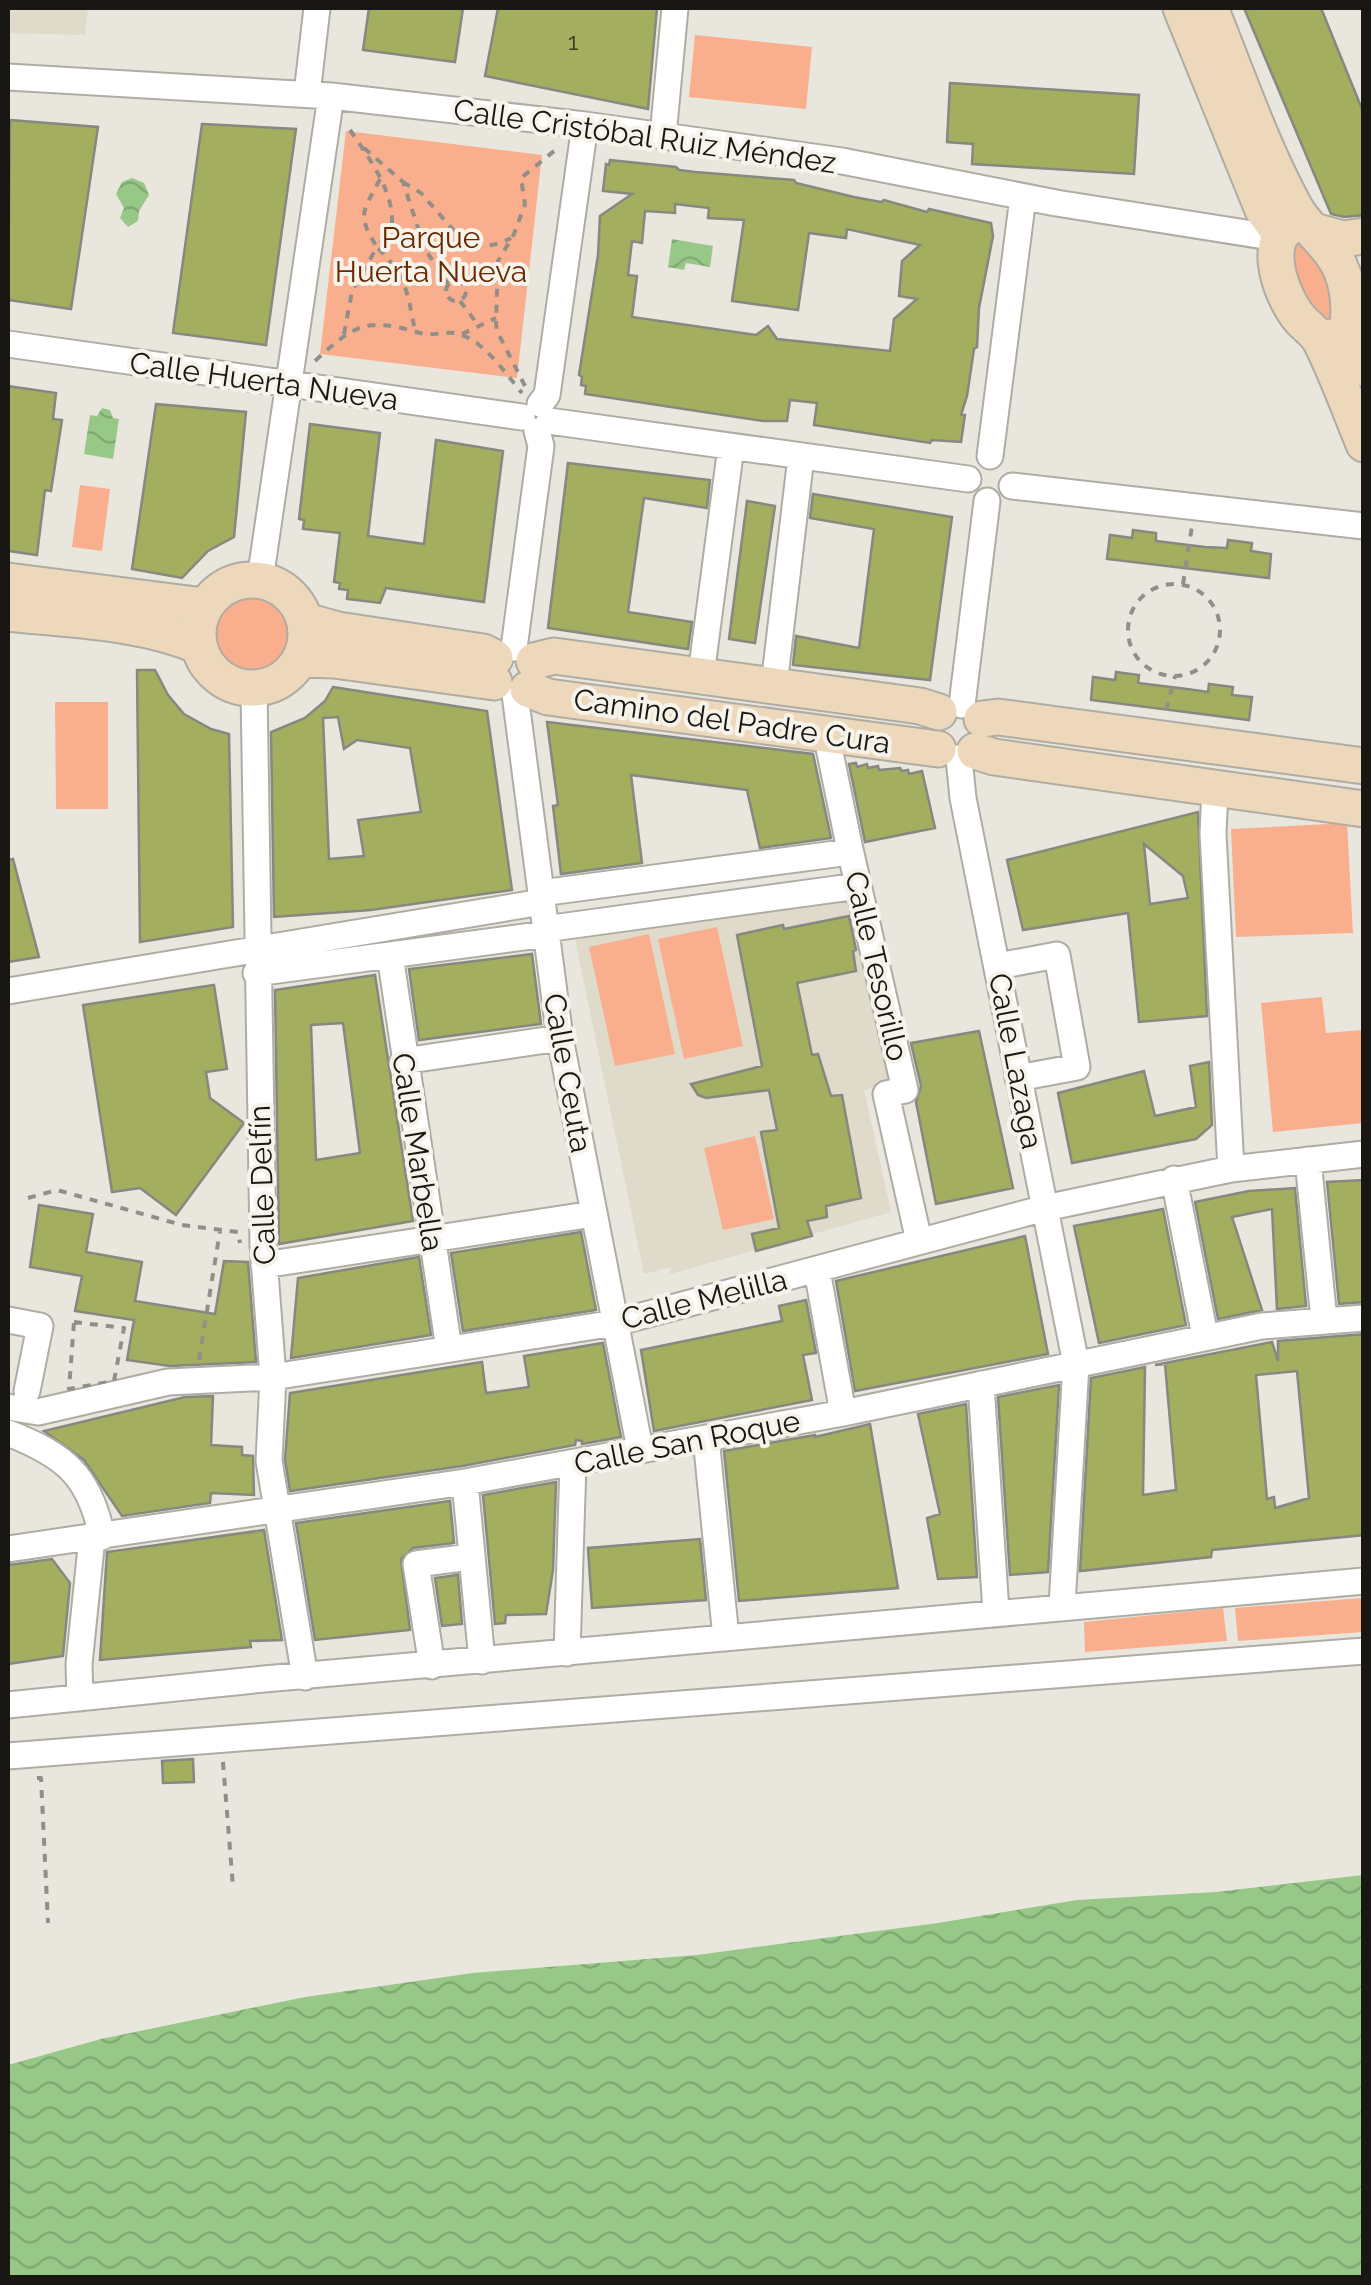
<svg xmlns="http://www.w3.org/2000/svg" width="1371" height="2285" viewBox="0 0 1371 2285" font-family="Raleway,sans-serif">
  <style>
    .built { fill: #dfdaca }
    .green { fill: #f9af8e }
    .water { fill: url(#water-waves) }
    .building { fill: #a4ae5f; stroke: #878880; stroke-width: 2.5; fill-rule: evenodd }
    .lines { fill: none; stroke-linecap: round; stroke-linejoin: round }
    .street-casing { stroke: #afaca4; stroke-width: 29 }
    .secondary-casing { stroke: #afaca4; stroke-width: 39 }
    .path { stroke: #928f89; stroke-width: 4; stroke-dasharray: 8 8; stroke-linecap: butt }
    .street { stroke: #fff; stroke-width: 25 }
    .secondary { stroke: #eed8bb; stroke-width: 35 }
    .labels { text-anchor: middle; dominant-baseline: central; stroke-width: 8; stroke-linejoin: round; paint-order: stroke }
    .number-label { font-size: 25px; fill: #3b3d27 }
    .street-label { font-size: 30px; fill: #181714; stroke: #f6f3ea }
    .park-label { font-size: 30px; fill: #6a2700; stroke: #f6f3ea }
  </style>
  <defs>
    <pattern id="water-waves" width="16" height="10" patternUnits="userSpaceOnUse" patternTransform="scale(2.5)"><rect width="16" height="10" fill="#97c887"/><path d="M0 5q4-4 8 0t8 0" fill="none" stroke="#81ab74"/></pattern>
  </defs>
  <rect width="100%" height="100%" fill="#e9e6dd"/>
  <!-- built -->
  <path class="built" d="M8,8H88L85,35L8,33Z
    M852,894L893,1081L864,1090L891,1212L670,1274L671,1267L644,1274L574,934Z"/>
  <!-- green -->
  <path class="green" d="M695,35L812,47L806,109L689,97Z
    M346,131L542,155L517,378L320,354Z
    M1300,235L1329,271L1333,318L1321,323L1289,267L1292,237Z
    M80,485L110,489L102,551L72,547Z
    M211 633a39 39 0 1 1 78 0a39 39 0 1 1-78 0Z
    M55,702H108V809H56Z
    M1347,823L1353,933L1236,937L1231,829Z
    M717,927L743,1046L684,1059L658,939Z
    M649,934L675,1054L615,1066L589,947Z
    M1322,997L1326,1033L1363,1030V1123L1273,1132L1261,1003Z
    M755,1136L774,1219L723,1230L704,1148Z
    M1363,1598V1632L1238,1641L1235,1608Z
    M1223,1608L1227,1641L1085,1652L1084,1622Z"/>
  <!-- water -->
  <path class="water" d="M132,178L144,183L149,195L139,211L138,221L128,227L120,218L124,208L116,194L122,182Z
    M672,239L713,246L710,267L686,263L684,270L668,267Z
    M102,408L110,410L113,418L119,419L113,459L84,454L90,415L97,416Z
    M1363,1875V2277H8V2065L101,2039L305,1997L473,1973L697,1955L938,1923L1077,1900L1216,1892Z"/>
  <!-- building -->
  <path class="building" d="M369,8H463L455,62L363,50Z
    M498,8H657L648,109L485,76Z
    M1244,8H1321L1364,114V215L1344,217L1331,214Z
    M950,83L1139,95L1134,174L972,164L973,144L947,142Z
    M10,120L98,127L71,309L8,300Z
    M202,124L296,129L266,345L173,333Z
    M610,160L676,167L679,170L695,172L794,180L796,183L854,197L881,202L884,200L927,212L929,209L991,223L993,236L979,308L977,347L974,349L967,396L961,415H965L961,442L932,440L930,443L814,425L817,403L790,400L787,421H763L585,394L586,386L581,385L582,377L579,375L598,255L600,216L632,194L603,191L606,164L609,165ZM675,204L709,208L708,218L744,220L732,301L798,310L809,233L846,238L847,229L920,245L902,261L899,296L917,299L894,319L890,351L777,339L768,326L756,335L632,317L637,276L628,275L632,241L642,243L645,211L675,213Z
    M8,386L56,393L53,419L62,420L51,491L45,490L37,555L8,551Z
    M156,404L246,412L234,537L208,551L182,578L132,569Z
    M310,424L380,433L368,536L424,544L436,440L503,451L484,602L386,588L380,603L347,599L348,590L339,589L340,583L334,582L340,533L303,529L304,520L299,519Z
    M568,463L710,480L707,508L644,498L628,612L692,622L688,649L548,628Z
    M813,494L952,517L930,680L793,665L796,636L859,648L874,529L810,518Z
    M747,501L775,506L755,643L729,639Z
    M1133,530L1156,533V541L1205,547L1227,548L1228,540L1252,543L1251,551L1271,554L1269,578L1107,559L1110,535L1132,538Z
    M137,670H155L168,695L184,714L211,729L229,734L233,927L140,942Z
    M1116,672L1139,675L1138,683L1187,689L1208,692L1209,684L1233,687L1232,695L1252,697L1249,720L1091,700L1093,677L1115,680Z
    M333,687L487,711L512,890L371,910L274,917L271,732L305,718L325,701ZM338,717L344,749L357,740L410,748L421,812L358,820L364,856L329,859L323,718Z
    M547,722L813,754L831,838L760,848L747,790L631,775L642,863L561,874L553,806L558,805Z
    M856,763L857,767L867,764L868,768L878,766L879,770L900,768L902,771L908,770L909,774L922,771L935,828L865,842L849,764Z
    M1198,812L1207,1016L1139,1022L1128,913L1023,930L1007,860ZM1144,844L1183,876L1188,898L1150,904Z
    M13,859L39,957L8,962V860Z
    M849,916L856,950L853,951L856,971L797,983L812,1055L818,1054L831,1096L842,1095L861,1198L826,1206L827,1217L807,1221L812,1236L756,1251L752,1234L779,1228L761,1132L777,1130L769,1090L706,1098L698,1095L691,1084L762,1066L737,935L783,925L784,929Z
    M532,954L541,1024L419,1040L409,969Z
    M375,975L413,1221L279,1244L275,990ZM343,1023L360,1153L316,1160L311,1025Z
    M214,985L227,1069L206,1072L210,1098L244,1123L176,1215L140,1188L112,1192L83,1005Z
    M979,1031L1013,1188L936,1204L916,1102L921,1086L911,1043Z
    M1209,1062L1212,1125L1196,1139L1072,1163L1058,1093L1144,1071L1155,1116L1196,1107L1190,1066Z
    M1364,1180V1302L1339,1304L1327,1182Z
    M1295,1188L1306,1306L1277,1309L1272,1209L1232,1217L1262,1310L1218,1319L1195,1202L1249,1191Z
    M39,1205L93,1214L86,1252L142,1262L135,1301L215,1314L224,1261L248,1262L256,1362L170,1366L127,1360L134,1320L75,1311L82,1276L30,1267Z
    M1163,1209L1186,1325L1099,1343L1074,1226Z
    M581,1232L596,1310L463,1331L451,1253Z
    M1025,1236L1048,1354L855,1391L836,1281Z
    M419,1257L431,1335L291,1358L298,1278Z
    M806,1300L816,1353L803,1355L812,1400L654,1431L641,1350L782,1321L779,1306Z
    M1364,1334V1535L1212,1550L1211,1557L1080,1571L1091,1378L1145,1367L1143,1495L1176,1490L1165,1364L1155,1365L1272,1342L1278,1361V1341ZM1297,1371L1309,1498L1275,1508L1274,1497L1267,1499L1256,1375Z
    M603,1343L621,1437L582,1444V1441L576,1440L575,1445L462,1466L290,1491L285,1460L290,1393L482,1362L486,1393L529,1387L524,1356Z
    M1059,1385L1048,1572L1010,1575L998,1397Z
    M213,1396L211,1445L242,1447V1455L253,1456L254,1495L211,1493L210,1503L122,1516L84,1460L44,1431L185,1397Z
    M966,1404L977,1577L938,1579L927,1518L940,1514L918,1414Z
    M870,1424L898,1588L739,1601L724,1451L815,1435V1437Z
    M556,1482L553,1570L546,1614L506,1615L505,1623L495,1624L483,1495Z
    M450,1501L454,1543L413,1548L401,1559L410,1630L315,1640L296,1523Z
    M264,1530L282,1640L250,1641L251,1647L100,1660L107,1552Z
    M700,1539L706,1600L592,1608L588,1548Z
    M52,1559L70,1583L63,1656L8,1664V1565Z
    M458,1575L462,1624L442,1626L435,1578Z
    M193,1759L194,1782L163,1783L162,1761Z"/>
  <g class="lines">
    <!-- street casing -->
    <g class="street-casing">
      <path id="street" d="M8,77L331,96L585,125L842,161L1056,203L1277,238
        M307,94L317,8
        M663,136L675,8
        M8,344L522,417
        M540,404L547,395L585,125
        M549,421L968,479
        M990,456L1023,197
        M1012,486L1364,526
        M260,580L331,96
        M514,648L541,446L537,431
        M701,675L731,447
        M774,685L801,457
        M254,689L263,1246L273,1377L269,1461L305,1677
        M515,694L560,1038L640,1449
        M962,705L987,501
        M826,733L849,845L905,1090L886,1094L919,1241
        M959,758L963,798L1076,1364L1062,1606
        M1215,788L1213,834L1231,1169
        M541,893L850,852
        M545,929L858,886
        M390,955L449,1349
        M998,966L1057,955L1077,1067L1018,1078
        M256,973L546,934
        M8,991L542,902
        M403,1061L560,1038
        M1308,1160L1324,1320
        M1174,1179L1205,1336
        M264,1265L593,1214
        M817,1270L843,1413
        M8,1320L40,1326L27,1391
        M981,1384L996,1612
        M8,1407L38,1412L168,1382L273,1377L615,1323L1045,1208L1231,1169L1364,1154
        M8,1433C65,1455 90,1476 102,1537
        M706,1438L726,1638
        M465,1482L482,1661
        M8,1549L465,1482L843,1413L1262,1326L1364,1318
        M567,1653L573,1463
        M432,1666L416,1564L470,1557
        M80,1698L79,1664L92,1538
        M8,1705L264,1679L1364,1581
        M8,1756L1364,1651"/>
    </g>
    <!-- secondary casing -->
    <g class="secondary-casing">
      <path id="secondary" d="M1181,8L1263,210L1280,233
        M1210,8C1237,74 1260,143 1294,206C1306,229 1329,243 1340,267C1349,286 1350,307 1348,327C1339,337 1332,339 1319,336
        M1303,222C1257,229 1279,294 1300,319C1307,327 1316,332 1321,342C1337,374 1350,410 1364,444
        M1317,232L1343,239L1364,236
        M1348,327L1364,368
        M198 634a54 54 0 1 1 108 0a54 54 0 1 1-108 0Z
        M8,581L204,606
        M8,613C70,620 140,621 199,646
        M305,621L338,630L483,652L495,658
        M300,659L334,660L494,682
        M534,661L554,656L920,706L939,712
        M528,689L548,697L938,749
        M982,719L998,717L1364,766
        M975,751L994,757L1364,809"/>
    </g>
    <!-- path -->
    <path class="path" d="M350,130C369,158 398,196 391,231L400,229L415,234L448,284
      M364,148L403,182L421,237
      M380,179C363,212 356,214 377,247L391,231
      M403,182L421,193L461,239C478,249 494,247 511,238
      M446 291a10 10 0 1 1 20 0a10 10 0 1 1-20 0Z
      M460,301L479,326
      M344,334L352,291L377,247C407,278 407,291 415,331
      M462,334L496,318
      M315,361C355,324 366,317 420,333C433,337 446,330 459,334C484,341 506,374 522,393
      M525,386L497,331L496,323L498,261L514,234L525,204L521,178L559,147
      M1128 630a46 46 0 1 1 92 0a46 46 0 1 1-92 0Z
      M1183,584L1192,526
      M1166,710L1175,676
      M28,1198L57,1190L182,1225L238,1232L240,1243
      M74,1322L124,1328L114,1381L69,1389Z
      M199,1360L220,1231
      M223,1762L233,1887
      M37,1778H41L48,1923"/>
    <!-- street -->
    <use href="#street" class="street"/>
    <!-- secondary -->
    <use href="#secondary" class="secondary"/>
  </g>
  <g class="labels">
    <!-- number labels -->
    <g class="number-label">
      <text x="573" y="41">1</text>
    </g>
    <!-- street labels -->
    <g class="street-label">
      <text transform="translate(645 136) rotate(8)">Calle Cristóbal Ruiz Méndez</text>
      <text transform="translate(264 381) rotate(8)">Calle Huerta Nueva</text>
      <text transform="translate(732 721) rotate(8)">Camino del Padre Cura</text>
      <text transform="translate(877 966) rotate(77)">Calle Tesorillo</text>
      <text transform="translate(1016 1061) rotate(79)">Calle Lazaga</text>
      <text transform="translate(568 1073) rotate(80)">Calle Ceuta</text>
      <text transform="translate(418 1152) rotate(81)">Calle Marbella</text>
      <text transform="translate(262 1185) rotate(-92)">Calle Delfín</text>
      <text transform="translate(704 1299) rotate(-14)">Calle Melilla</text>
      <text transform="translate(687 1442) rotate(-11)">Calle San Roque</text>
    </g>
    <!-- park labels -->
    <g class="park-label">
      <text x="431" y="237">Parque<tspan x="431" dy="34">Huerta Nueva</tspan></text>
    </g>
  </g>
  <!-- border -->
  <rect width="1371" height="2285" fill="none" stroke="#181714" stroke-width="20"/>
</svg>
